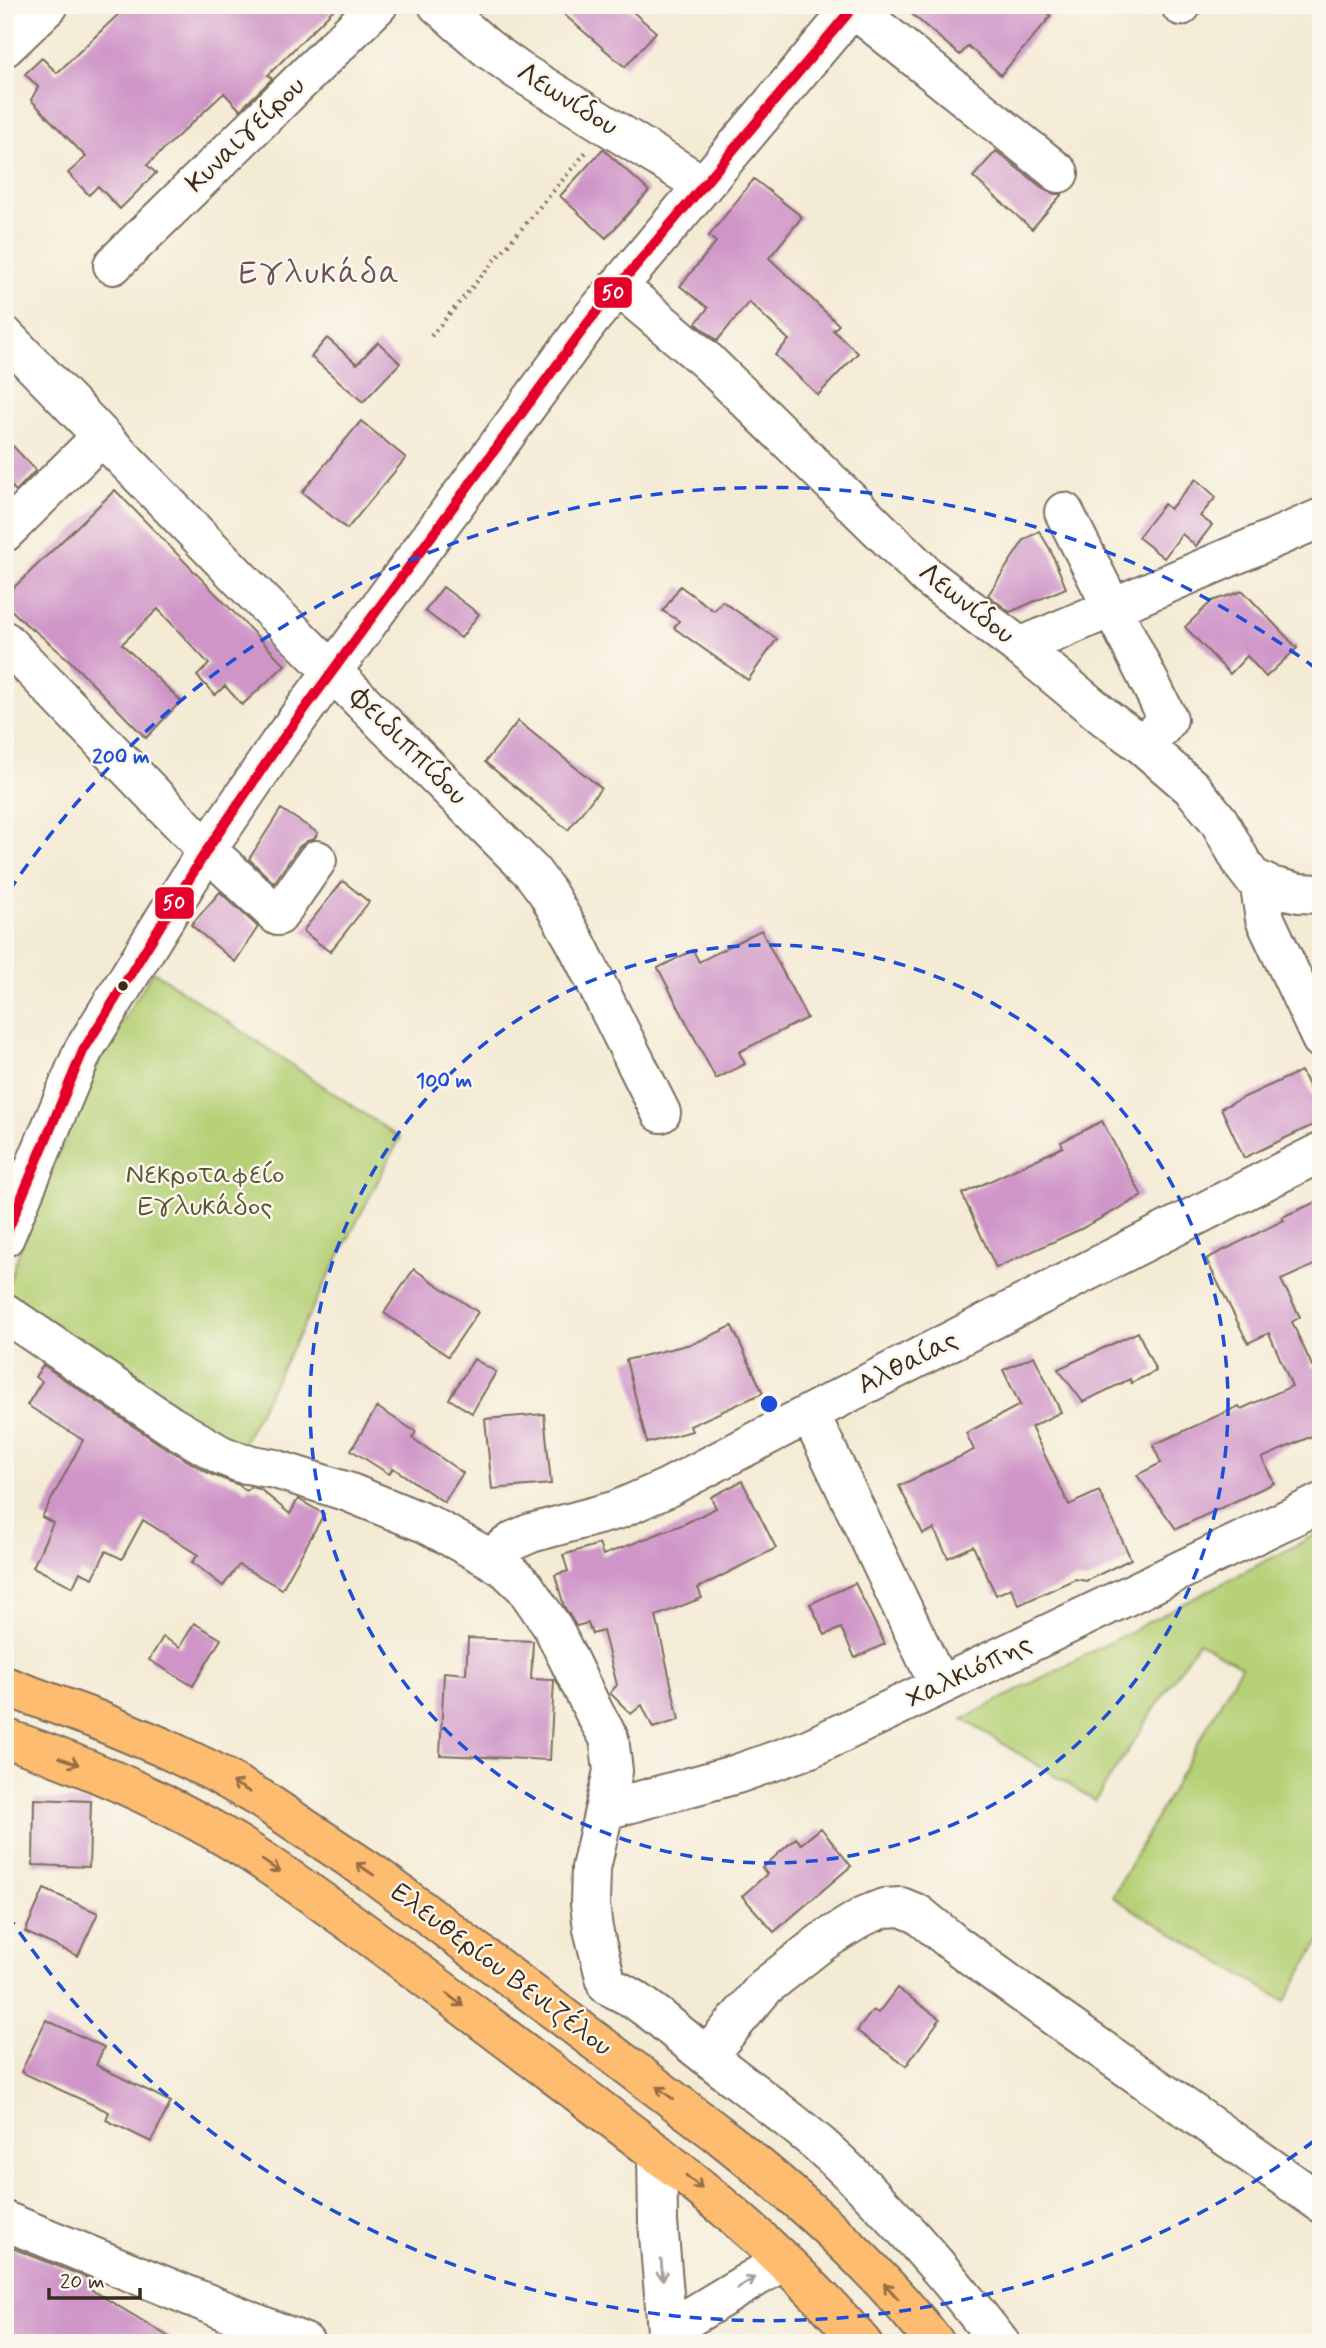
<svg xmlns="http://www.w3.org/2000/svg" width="1326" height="2348" viewBox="0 0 1326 2348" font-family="Mynerve,sans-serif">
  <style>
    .green { fill: #b5d076; stroke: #787d4a; stroke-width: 2 }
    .building { fill: #cf95c8 }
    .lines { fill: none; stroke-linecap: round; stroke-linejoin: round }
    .minor-casing { stroke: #7c6e5e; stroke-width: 42 }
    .major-casing { stroke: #7c6e5e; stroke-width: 42 }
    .path { stroke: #7c6e5e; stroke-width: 4.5; stroke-dasharray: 2 5; stroke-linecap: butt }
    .minor { stroke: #fff; stroke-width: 38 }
    .major { stroke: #febc70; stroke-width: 38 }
    .bus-1-casing { stroke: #fbf7ec; stroke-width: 16 }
    .bus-1 { stroke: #e4002b; stroke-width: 10 }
    .oneway { stroke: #936c43 }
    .oneway2 { stroke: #a79f9a }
    .ring { fill: none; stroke: #1d4ed8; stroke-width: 3.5; stroke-dasharray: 12 9 }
    .bus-dot { fill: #3b2a1e; stroke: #fbf7ec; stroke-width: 2.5 }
    .labels { text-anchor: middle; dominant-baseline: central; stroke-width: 5; stroke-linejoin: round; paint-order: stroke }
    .street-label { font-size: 28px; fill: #3b2a1e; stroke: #fbf7ec }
    .park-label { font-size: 28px; fill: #5a5434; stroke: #fbf7ec }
    .quarter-label { font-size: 32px; letter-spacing: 2px; fill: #6f4f5a; stroke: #fbf7ec }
    .centre { fill: #1d4ed8; stroke: #fbf7ec; stroke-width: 3.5 }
    .ring-label { font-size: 21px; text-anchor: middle; font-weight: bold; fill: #1d4ed8; stroke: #fbf7ec; stroke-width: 5; stroke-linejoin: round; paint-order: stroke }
    .line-badge { stroke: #fbf7ec; stroke-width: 2.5 }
    .badge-label { font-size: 19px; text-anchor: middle; font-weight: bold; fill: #fff }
  </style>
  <rect width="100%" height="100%" fill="#fbf7ec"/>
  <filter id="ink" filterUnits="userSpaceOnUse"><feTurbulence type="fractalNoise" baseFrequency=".0143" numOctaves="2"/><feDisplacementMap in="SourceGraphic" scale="14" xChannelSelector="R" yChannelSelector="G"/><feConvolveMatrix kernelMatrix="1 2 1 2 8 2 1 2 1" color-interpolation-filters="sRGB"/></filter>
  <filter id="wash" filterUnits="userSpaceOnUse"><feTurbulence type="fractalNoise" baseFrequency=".00686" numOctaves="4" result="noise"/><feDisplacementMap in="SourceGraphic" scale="28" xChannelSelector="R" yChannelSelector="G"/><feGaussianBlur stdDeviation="1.57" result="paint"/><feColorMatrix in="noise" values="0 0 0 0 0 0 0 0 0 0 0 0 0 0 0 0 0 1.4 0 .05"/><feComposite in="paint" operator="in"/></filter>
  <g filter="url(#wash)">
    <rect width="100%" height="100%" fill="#f4ebd5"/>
    <!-- green -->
    <path class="green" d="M153,971L400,1138L242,1445L199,1429L22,1307L7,1289L32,1211L99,1061Z
      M1321,1532V1938L1285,2001L1112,1897L1241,1666L1198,1642L1095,1801L963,1719Z"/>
    <g id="blocks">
      <!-- building -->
      <path class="building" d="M128,5H338L268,75L272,79L240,110L224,93L147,165L156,173L120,209L98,186L89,195L68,173L86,157L31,100L38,87L25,74L42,58L57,73Z
        M553,5H625L656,32L625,67Z
        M901,5H1038L1051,16L1001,75L968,46L960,55Z
        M603,149L649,191L606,238L560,196Z
        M996,151L1045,190L1055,194H1062L1032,229L973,177Z
        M754,179L802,217L769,258L839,325L833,330L858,353L818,395L775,355L789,340L749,302L717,341L696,323L708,308L680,286L716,242L709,236Z
        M327,338L357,364L378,342L400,363L363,402L311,357Z
        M361,421L406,458L347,529L302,492Z
        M5,438L36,470L16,491L5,480Z
        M1196,479L1216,497L1200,516L1212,525L1196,546L1182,534L1164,558L1138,537L1164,504L1170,509Z
        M115,490L285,665L242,705L225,686L215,695L197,676L209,664L158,609L122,644L181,701L146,738L70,661L33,629L32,630L5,604V596Z
        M1039,531L1050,549L1066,588L1010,612L988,595L1024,540Z
        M680,586L714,611L722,601L777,639L748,680L674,628L679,621L663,611Z
        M443,587L479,614L461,638L425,611Z
        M1243,591L1297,648L1266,677L1247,656L1230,674L1185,627L1212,601Z
        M518,721L601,788L568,830L485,762Z
        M281,809L318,833L314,839L307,841L299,847L274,883L249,859Z
        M343,881L369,902L330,952L303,931Z
        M220,892L258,927L235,962L191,925Z
        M761,930L807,1018L739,1052L745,1064L716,1079L658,968L693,950L699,962Z
        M1301,1071L1321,1113V1121L1244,1158L1221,1108Z
        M1102,1121L1142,1196L1081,1229L996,1268L962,1194L1063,1147L1061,1142Z
        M1321,1200V1262L1281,1280L1300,1317L1292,1322L1313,1368L1321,1365V1432L1262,1458L1274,1483L1176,1529L1137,1475L1161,1463L1153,1445L1239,1406L1241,1409L1292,1386L1269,1333L1248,1343L1206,1259L1284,1220L1282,1217Z
        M414,1269L478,1312L448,1356L384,1313Z
        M732,1326L763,1393L690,1426L692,1431L647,1443L626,1360L695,1343Z
        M1138,1332L1156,1371L1131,1383L1130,1379L1083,1402L1058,1369Z
        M1034,1356L1061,1412L1031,1427L1069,1505L1099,1491L1131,1559L1086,1581L1075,1579L1019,1605L1011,1588L996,1595L973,1546L948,1558L934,1529L923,1534L899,1486L974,1450L966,1433L1020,1405L1003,1370Z
        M474,1359L496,1372L472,1413L449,1399Z
        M43,1365L158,1443L210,1474L239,1485L246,1491L250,1487L260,1489L290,1514L298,1499L324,1514L282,1589L239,1565L223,1586L192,1562L198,1555L143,1520L122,1559L106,1551L93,1578L80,1572L73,1587L33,1567L53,1523L42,1517L83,1440L27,1405L42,1381L35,1377Z
        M377,1407L416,1432L412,1438L463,1473L444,1502L393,1468L389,1474L351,1450Z
        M544,1414L551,1484L492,1489L485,1419Z
        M742,1481L776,1548L698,1588L702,1598L656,1616L679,1720L653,1728L642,1705L631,1714L610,1693L617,1685L603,1631L592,1634L588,1623L576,1626L564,1606L555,1575L568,1571L563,1555L599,1544L603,1555L684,1524L716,1508L711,1497Z
        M855,1583L885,1644L855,1658L841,1628L825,1635L810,1604Z
        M194,1623L221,1639L193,1686L149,1660L163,1637L180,1647Z
        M468,1638L533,1641L531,1679L554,1680L550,1760L440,1755L444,1672L466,1674Z
        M34,1799L91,1801L89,1867L33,1865Z
        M821,1828L851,1866L774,1932L742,1896L767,1874L762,1868L796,1838L801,1844Z
        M44,1889L98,1913L78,1956L25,1932Z
        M897,1988L940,2019L906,2066L857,2031L873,2010L878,2013Z
        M46,2020L104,2047L96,2065L171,2102L151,2142L106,2120L109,2112L21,2072Z
        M5,2245L90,2279L87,2287L179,2343H5Z"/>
    </g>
  </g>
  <g filter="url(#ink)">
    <use href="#blocks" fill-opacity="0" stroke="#7c6e5e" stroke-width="2"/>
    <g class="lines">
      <!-- minor casing -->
      <g class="minor-casing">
        <path id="minor" d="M438,5L487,48L519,71L703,185
          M1181,5V6
          M853,8L1059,173
          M5,47L49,5
          M113,265L378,5
          M618,286L707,361L928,577L1020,647L1107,719L1140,743L1192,788L1219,821L1243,865L1252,877L1270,886L1299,893L1321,894
          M5,336L251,590L532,872L547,892L576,943L661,1113
          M1064,512L1168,719L1161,728L1140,743
          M5,532L102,436
          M5,641L207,850L278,916L317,860
          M1020,647L1321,518
          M1259,881L1265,919L1321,1039
          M5,1237L83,1051L207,850L279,744L590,320L855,5
          M5,1313L170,1425L221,1455L241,1463L275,1469L348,1492L427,1524L489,1558L506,1569L525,1587L553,1628L595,1714L609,1738L613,1771L591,1868L590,1904L593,1929L607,1985
          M810,1414L939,1685
          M489,1558L515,1540L531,1533L617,1510L665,1489L845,1395L1321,1152
          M606,1810L737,1774L808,1749L1321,1503
          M607,1985L634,1999L660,2018C712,2063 768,2101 820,2145C887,2205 945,2272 1000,2343
          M707,2056L765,1987L822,1942L864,1916L884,1908L901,1907L918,1914L955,1944L1051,2014L1321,2203
          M657,2153L658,2222L667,2331L664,2343
          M5,2221L305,2343
          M667,2331L783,2261"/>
      </g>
      <!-- major casing -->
      <g class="major-casing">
        <path id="major" d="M5,1686L95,1719L162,1747L212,1771L261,1799L375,1875L717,2133C796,2196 873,2263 935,2343
          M5,1738C84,1765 160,1798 232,1841C273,1866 311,1894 350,1922C412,1967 472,2013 533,2059C649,2146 767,2232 862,2343"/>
      </g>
      <!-- path -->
      <path class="path" d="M431,336L587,151"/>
      <!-- minor -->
      <use href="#minor" class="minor"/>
      <!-- major -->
      <use href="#major" class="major"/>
      <!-- bus-1 casing -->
      <g class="bus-1-casing">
        <path id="bus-1" d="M5,1237L83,1051L207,850L279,744L590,320L855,5"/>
      </g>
      <!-- bus-1 -->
      <use href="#bus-1" class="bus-1"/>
    </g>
    <!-- one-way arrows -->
    <defs><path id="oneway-shaft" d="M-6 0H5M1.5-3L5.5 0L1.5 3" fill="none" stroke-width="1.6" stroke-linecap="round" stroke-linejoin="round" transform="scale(1.75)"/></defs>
    <g class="oneway">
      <use href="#oneway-shaft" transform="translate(69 1761) rotate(21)"/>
      <use href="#oneway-shaft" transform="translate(241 1787) rotate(-150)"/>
      <use href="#oneway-shaft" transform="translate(271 1866) rotate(34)"/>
      <use href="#oneway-shaft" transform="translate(365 1869) rotate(-145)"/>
      <use href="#oneway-shaft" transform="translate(455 2000) rotate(37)"/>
      <use href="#oneway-shaft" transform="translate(665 2093) rotate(-143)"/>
      <use href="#oneway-shaft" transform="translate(694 2182) rotate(40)"/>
      <use href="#oneway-shaft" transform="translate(891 2291) rotate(-132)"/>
    </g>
    <g class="oneway2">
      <use href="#oneway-shaft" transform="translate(662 2270) rotate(85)"/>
      <use href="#oneway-shaft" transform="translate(746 2283) rotate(-31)"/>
    </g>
  </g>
  <!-- distance rings -->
  <g class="ring">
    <circle cx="769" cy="1404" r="459"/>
    <path d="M1314 2141A917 917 0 0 1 9 1917M9 891A917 917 0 0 1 1314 667"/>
  </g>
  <!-- markers -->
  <circle class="bus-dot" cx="123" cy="986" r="6"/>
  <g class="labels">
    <!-- street labels -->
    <g class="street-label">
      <text transform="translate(567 100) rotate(32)">Λεωνίδου</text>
      <text transform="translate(246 135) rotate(-44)">Κυναιγείρου</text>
      <text transform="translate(966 604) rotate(38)">Λεωνίδου</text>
      <text transform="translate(408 747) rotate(45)">Φειδιππίδου</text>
      <text transform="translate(908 1363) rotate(-27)">Αλθαίας</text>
      <text transform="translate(969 1672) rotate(-26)">Χαλκιόπης</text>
      <text transform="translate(501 1970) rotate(37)">Ελευθερίου Βενιζέλου</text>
    </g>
    <!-- park labels -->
    <g class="park-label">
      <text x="205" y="1175">Νεκροταφείο<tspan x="205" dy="32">Εγλυκάδος</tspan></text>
    </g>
    <!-- quarter labels -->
    <g class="quarter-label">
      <text x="320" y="274">Εγλυκάδα</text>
    </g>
  </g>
  <circle cx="769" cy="1404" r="10" class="centre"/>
  <g class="ring-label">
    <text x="121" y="763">200 m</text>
    <text x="444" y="1087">100 m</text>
  </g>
  <g class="line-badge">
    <rect x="593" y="276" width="40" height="33" rx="7" fill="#e4002b"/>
    <rect x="154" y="886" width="41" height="34" rx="7" fill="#e4002b"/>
  </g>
  <g class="badge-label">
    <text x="613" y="299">50</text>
    <text x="174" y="909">50</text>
  </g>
  <!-- margin -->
  <rect width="1326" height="2348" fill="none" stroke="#fbf7ec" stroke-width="28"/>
  <!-- scale -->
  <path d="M49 2288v10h91v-10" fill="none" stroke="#3b2a1e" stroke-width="3.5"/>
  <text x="60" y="2288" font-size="21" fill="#3b2a1e" stroke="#fbf7ec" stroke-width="5" paint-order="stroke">20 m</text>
</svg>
